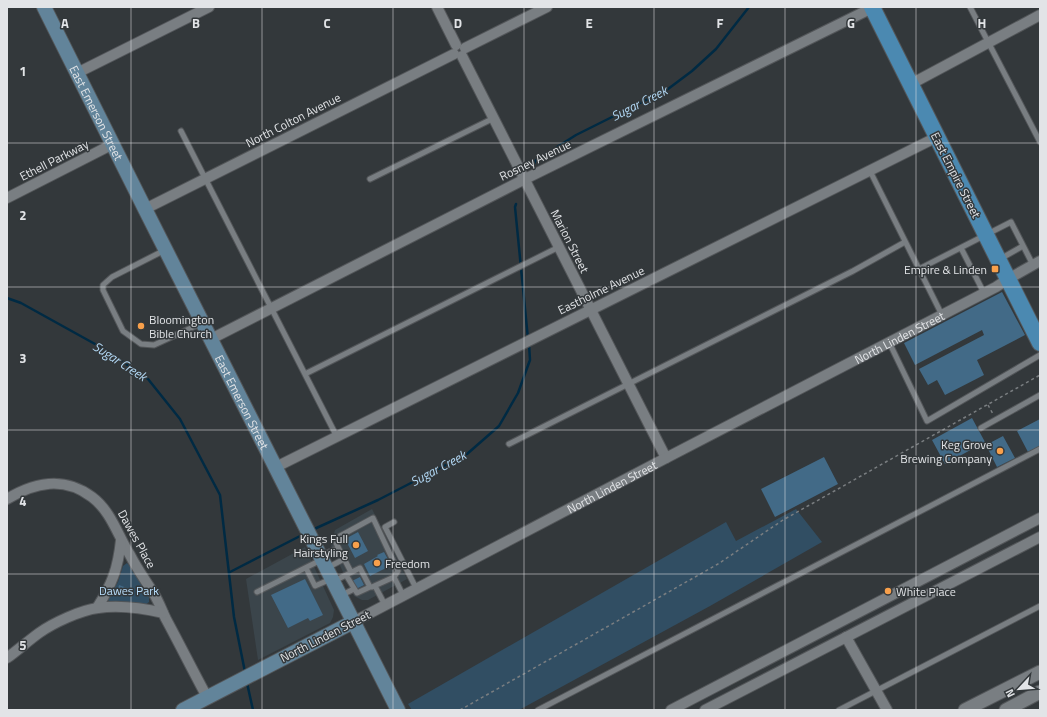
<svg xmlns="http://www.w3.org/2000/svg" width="1047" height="717" viewBox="0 0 1047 717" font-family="'Titillium Web',sans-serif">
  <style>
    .built { fill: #3b454b }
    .green { fill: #314e63 }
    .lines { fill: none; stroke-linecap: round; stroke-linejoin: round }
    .stream { stroke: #002a43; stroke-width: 2.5 }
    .building { fill: #426a87 }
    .service-casing { stroke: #535659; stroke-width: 7 }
    .minor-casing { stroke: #535659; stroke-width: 12 }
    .tertiary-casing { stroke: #535659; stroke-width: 15 }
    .secondary-casing { stroke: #535659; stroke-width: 16 }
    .primary-casing { stroke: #535659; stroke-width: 18 }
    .path { stroke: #7a7e81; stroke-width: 1.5; stroke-dasharray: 3 3; stroke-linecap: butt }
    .service { stroke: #797e82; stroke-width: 5 }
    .minor { stroke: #797e82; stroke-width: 10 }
    .tertiary { stroke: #797e82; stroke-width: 13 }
    .secondary { stroke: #62849a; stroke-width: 14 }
    .primary { stroke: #4b89b1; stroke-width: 16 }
    .grid { fill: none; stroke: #e2e4e7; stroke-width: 1; stroke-opacity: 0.55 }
    .poi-dot { fill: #f8a04b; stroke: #33383b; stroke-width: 1.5 }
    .labels { text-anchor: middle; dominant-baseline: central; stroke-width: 3; stroke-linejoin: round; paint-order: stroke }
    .street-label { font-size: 12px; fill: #e2e4e7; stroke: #33383b }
    .poi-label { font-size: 12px; fill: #e2e4e7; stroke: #33383b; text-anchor: end }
    .park-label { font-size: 12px; fill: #b9dffd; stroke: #33383b }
    .water-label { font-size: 13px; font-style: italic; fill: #b2d8f5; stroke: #33383b }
    .grid-label { font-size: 13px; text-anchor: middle; font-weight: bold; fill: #e2e4e7; stroke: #33383b; stroke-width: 3; stroke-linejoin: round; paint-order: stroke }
  </style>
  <rect width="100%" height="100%" fill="#33383b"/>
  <!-- built -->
  <path class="built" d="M372,509L407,579L368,600H362L354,596L331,546L335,530Z
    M305,547L334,610L333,617L330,623L258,660L246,579Z"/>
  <!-- green -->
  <path class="green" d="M796,509L822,542L710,606L519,710H412L408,704L726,522L736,541Z
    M127,563L131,567L149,597V602L145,605L111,603L108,600L118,582L123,566Z"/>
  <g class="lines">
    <!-- stream -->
    <path class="stream" d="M533,167L535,161L576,135L668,89L692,71L716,49L749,7
      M516,204L515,207L528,339
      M7,298L21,303L104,349L148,379L180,419L220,495L234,617L245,672
      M312,530L378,500L467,454L499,426L518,393L530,360L529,344
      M230,572L304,534
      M247,683L253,710"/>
  </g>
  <!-- building -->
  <path class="building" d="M1002,292L1025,335L977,360L984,375L945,395L937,380L928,385L919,369L984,335L982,330L915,365L904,343Z
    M972,418L985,442L945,464L932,440Z
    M1040,419V446L1028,452L1017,431Z
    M1003,436L1015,458L997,467L986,445Z
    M824,457L838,484L775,517L761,489Z
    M358,532L368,551L355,558L345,539Z
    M384,552L390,563L387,565L388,567L370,576L364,564L378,556L377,555Z
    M360,577L364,585L356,589L352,581Z
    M305,579L323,615L310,621L308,618L288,628L271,595Z
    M119,585L127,588L125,596L117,593Z"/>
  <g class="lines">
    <!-- service casing -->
    <g class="service-casing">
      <path id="service" d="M970,7L1040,142
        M181,131L337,437
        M870,171L942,315
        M370,179L494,118
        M961,248L984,293
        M165,250L112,277L103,285V290L123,331L141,344L154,345L202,323
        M1000,259L1023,246
        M919,269L1011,222L1033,265
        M889,342L927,421L1040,355
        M305,374L559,247
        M981,428L1040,395
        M509,444L853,271L905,242
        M394,522L385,527L416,588
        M321,556L338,548
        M306,568L315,586L331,579
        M327,568L344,559
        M351,572L336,543L340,536L373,518L398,571L394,577
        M346,575L357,593L370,587
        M334,581L360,568L370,587H372L394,577L403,595
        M375,586L385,605
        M257,592L321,560
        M340,596L354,589
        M538,710L1040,449
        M839,710L1040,606"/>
    </g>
    <!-- minor casing -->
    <g class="minor-casing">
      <g id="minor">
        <path d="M437,7L456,45"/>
        <path d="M465,48L547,7"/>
        <path d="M462,56L666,458"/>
        <path d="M77,73L209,7"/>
        <path d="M911,84L1040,15"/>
        <path d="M7,198L113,144"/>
        <path d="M145,209L454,54"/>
        <path d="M211,339L525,179L872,8"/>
        <path d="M276,467L937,137"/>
        <path d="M7,499C35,482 64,476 92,497C111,511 118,536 130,555C137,569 146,581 154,594C159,602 162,611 166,619C180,645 193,671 207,697"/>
        <path d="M97,608C112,584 118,569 121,540"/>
        <path id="s1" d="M353,622L666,458L996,287L1008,279L1040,261"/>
        <path d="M846,637L887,710"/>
        <path d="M7,658C18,650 28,641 39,633C53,623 81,610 98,608C120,605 142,608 163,613"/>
        <path d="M671,710L1040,518"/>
        <path d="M705,710L1040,537"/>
      </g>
    </g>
    <!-- tertiary casing -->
    <g class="tertiary-casing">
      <path id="tertiary" d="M965,710L1040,672
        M1006,710L1040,692"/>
    </g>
    <!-- secondary casing -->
    <g class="secondary-casing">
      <g id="secondary">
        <path id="s2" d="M44,7L145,209L398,710"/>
        <path d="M183,710L353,622"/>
      </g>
    </g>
    <!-- primary casing -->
    <g class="primary-casing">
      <path id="primary" d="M872,7L1040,343"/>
    </g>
    <!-- path -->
    <path class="path" d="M988,405L993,414
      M460,710L718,564L783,520L1040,375"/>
    <!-- service -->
    <use href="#service" class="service"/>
    <!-- minor -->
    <use href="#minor" class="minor"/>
    <!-- tertiary -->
    <use href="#tertiary" class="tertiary"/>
    <!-- secondary -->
    <use href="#secondary" class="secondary"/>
    <!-- primary -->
    <use href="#primary" class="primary"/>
  </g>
  <!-- grid -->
  <path class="grid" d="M131,7V710M262,7V710M393,7V710M524,7V710M654,7V710M785,7V710M916,7V710M7,143H1040M7,287H1040M7,430H1040M7,574H1040"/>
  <!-- markers -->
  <g class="poi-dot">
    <rect x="991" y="265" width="8" height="8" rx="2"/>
    <circle cx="141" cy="326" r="4"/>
    <circle cx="1000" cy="451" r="4"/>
    <circle cx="356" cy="545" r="4"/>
    <circle cx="377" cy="563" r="4"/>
    <circle cx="888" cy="591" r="4"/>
  </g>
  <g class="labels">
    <!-- street labels -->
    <g class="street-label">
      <text stroke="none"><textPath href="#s2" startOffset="118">East Emerson Street</textPath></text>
      <text transform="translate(293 120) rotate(-27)">North Colton Avenue</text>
      <text transform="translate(54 160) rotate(-27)">Ethell Parkway</text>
      <text transform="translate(535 160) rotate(-26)">Rosney Avenue</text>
      <text transform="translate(956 175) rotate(63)">East Empire Street</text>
      <text transform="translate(570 241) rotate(63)">Marion Street</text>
      <text transform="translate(601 290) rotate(-26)">Eastholme Avenue</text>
      <text stroke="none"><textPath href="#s1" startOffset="616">North Linden Street</textPath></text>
      <text stroke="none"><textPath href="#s2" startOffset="442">East Emerson Street</textPath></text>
      <text stroke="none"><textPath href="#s1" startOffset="292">North Linden Street</textPath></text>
      <text transform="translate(137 539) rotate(61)">Dawes Place</text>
      <text transform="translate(325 636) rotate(-27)">North Linden Street</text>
    </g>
    <!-- poi labels -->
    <g class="poi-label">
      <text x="987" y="269">Empire &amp; Linden</text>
      <text x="149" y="319" text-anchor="start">Bloomington<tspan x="149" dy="14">Bible Church</tspan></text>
      <text x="992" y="444">Keg Grove<tspan x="992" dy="14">Brewing Company</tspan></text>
      <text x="348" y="538">Kings Full<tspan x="348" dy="14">Hairstyling</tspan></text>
      <text x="385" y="563" text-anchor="start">Freedom</text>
      <text x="896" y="591" text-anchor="start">White Place</text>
    </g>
    <!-- park labels -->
    <g class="park-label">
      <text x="129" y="590">Dawes Park</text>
    </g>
    <!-- water labels -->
    <g class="water-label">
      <text transform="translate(639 103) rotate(-27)">Sugar Creek</text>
      <text transform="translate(120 361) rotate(33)">Sugar Creek</text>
      <text transform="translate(438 468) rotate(-28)">Sugar Creek</text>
    </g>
  </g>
  <g class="grid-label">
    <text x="65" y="28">A</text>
    <text x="196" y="28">B</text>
    <text x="327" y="28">C</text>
    <text x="458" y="28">D</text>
    <text x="589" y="28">E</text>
    <text x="720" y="28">F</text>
    <text x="851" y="28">G</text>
    <text x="982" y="28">H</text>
    <text x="23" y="76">1</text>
    <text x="23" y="220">2</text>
    <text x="23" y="363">3</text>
    <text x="23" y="506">4</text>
    <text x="23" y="650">5</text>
  </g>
  <!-- border -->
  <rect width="1047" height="717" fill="none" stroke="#e2e4e7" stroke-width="16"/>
  <!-- north arrow -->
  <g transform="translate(1019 689) rotate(244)" stroke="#33383b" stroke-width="3" paint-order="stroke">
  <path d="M0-3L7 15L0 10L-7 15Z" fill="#e2e4e7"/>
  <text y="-6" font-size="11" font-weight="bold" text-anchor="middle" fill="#e2e4e7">N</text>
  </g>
</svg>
